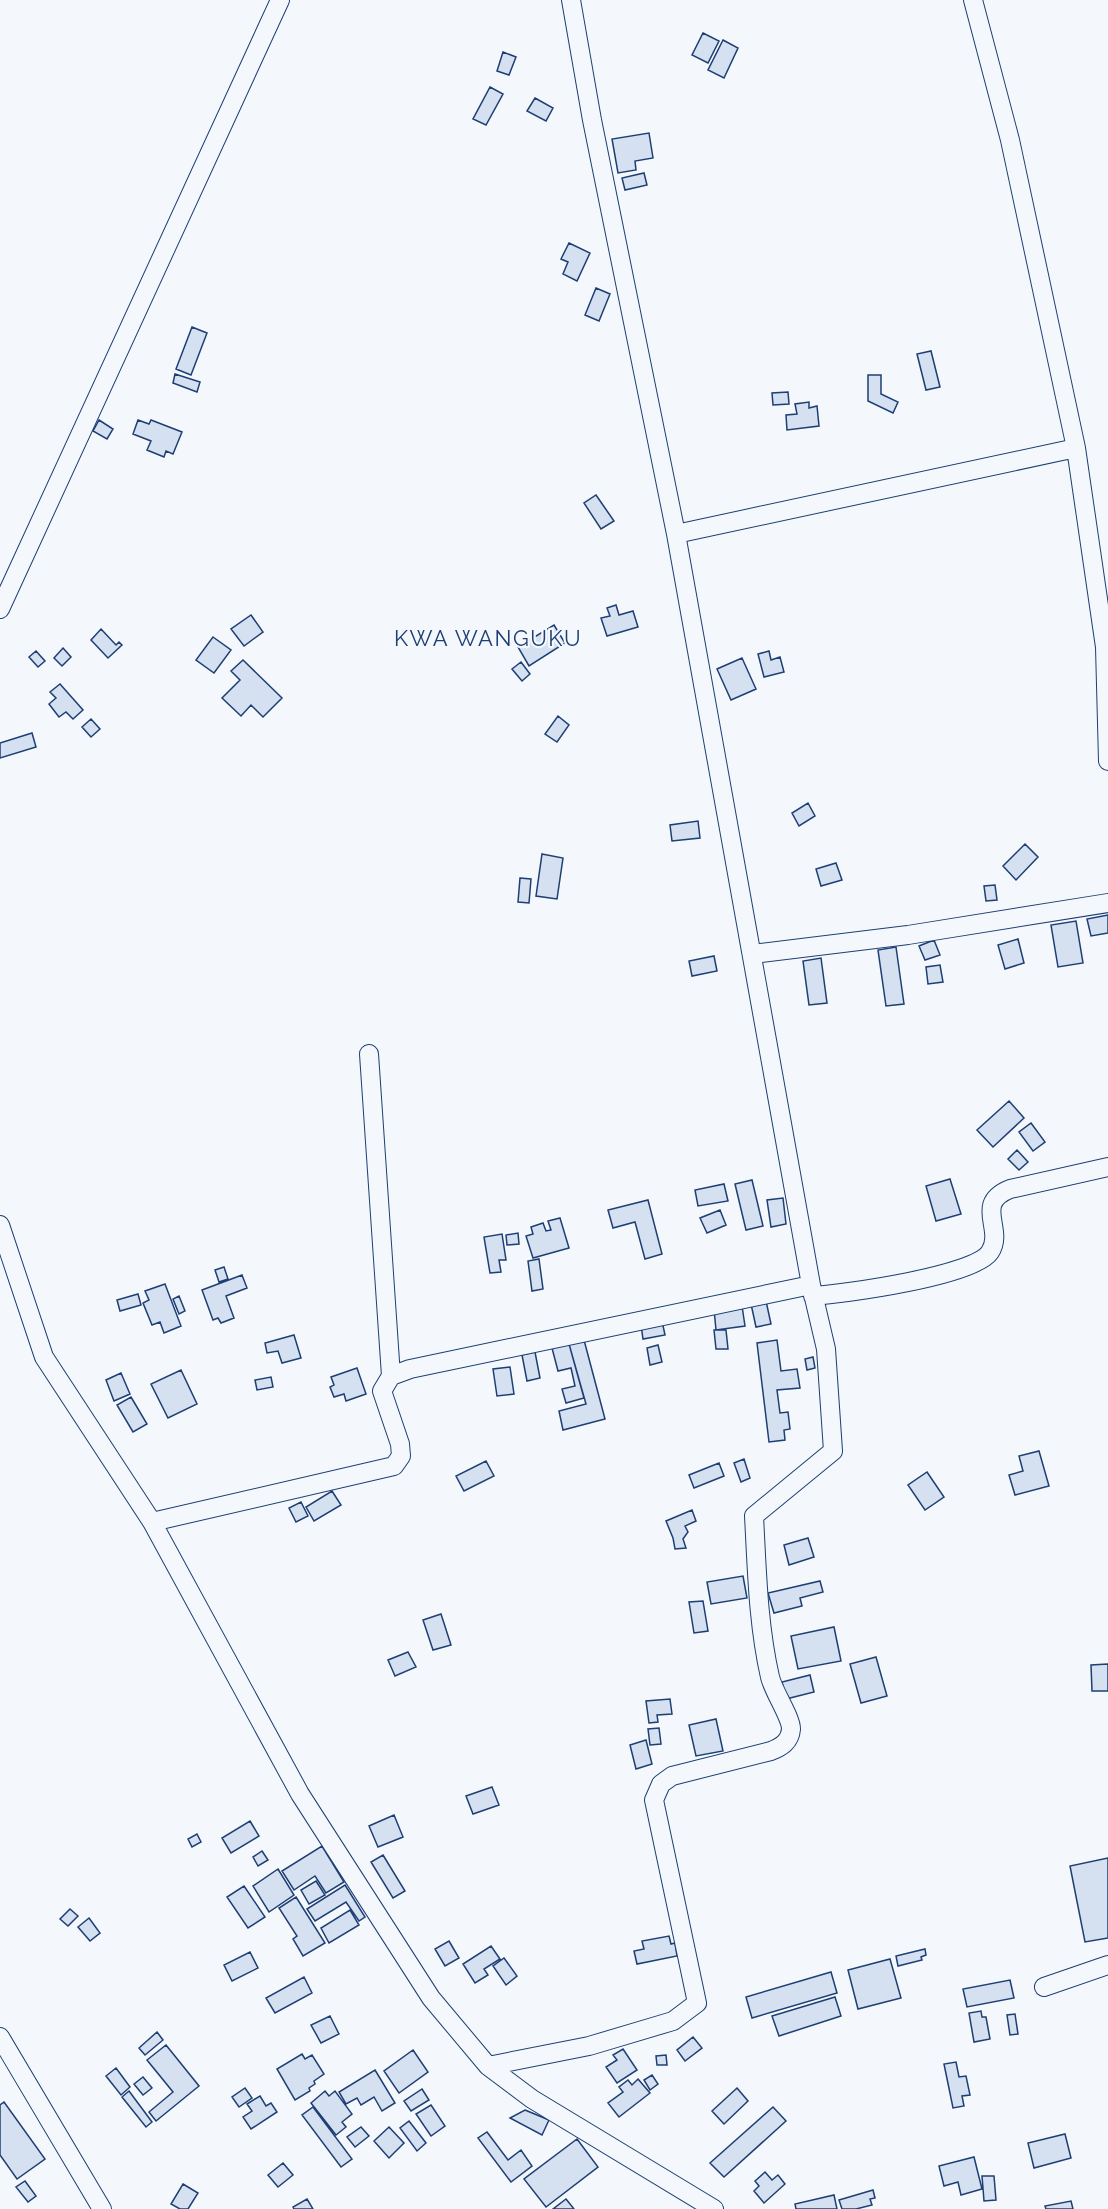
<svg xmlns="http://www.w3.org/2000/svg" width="1108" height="2209" viewBox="0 0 1108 2209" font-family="Raleway,sans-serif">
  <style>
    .building { fill: #d5e0f0; stroke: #1d3f73; stroke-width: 1.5 }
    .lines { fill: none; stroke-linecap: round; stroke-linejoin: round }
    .minor-casing { stroke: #1d3f73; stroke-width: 20 }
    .minor { stroke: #f4f7fb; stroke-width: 18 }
    .labels { text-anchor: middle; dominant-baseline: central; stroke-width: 4.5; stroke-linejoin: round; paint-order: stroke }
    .quarter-label { font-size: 22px; letter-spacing: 1.5px; fill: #1d3f73; stroke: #f4f7fb }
  </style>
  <rect width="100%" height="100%" fill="#f4f7fb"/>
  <!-- building -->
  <path class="building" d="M703,33L719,41L708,63L692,55Z
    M723,40L738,48L724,78L708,70Z
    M503,52L516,57L509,75L497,71Z
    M490,87L503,94L486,125L473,119Z
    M535,98L553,108L546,121L527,111Z
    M649,133L653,158L635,161L636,170L618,173L612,139Z
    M644,173L647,185L625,190L622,178Z
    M569,243L590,253L577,281L563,274L568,262L561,259Z
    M596,288L610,294L599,321L585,315Z
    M192,327L207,333L191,375L176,369Z
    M931,351L940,387L926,390L917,354Z
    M175,374L200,382L197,392L173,383Z
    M868,375H881V394L898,402L893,413L868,401Z
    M788,392L789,404L773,405L772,393Z
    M809,402V408L817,406L819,426L787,430L786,415L797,414L795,404Z
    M99,420L113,429L107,439L93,431Z
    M138,420L149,424L151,420L182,432L173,454L166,451L164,457L147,450L151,441L133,434Z
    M596,495L614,521L601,529L584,503Z
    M616,605L619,615L633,611L638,627L607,636L601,618L610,616L607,608Z
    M251,615L263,632L244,646L231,629Z
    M554,625L565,643L529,666L518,647Z
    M101,629L116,645L119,642L122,645L108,658L91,640Z
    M213,637L231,650L214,673L196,660Z
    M63,648L71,657L62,666L54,658Z
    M36,651L45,661L38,667L29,657Z
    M769,651L771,660L780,657L784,672L764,677L758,654Z
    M742,658L756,689L731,700L717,669Z
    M243,660L282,698L263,717L251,705L241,716L222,698L240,680L231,671Z
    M521,662L530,674L522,681L512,669Z
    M60,684L83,710L73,719L66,712L59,717L49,704L56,698L50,692Z
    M558,716L569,725L557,742L545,734Z
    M91,719L100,729L91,737L82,727Z
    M32,733L36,747L0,758V743Z
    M808,803L815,816L799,826L792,813Z
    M698,821L700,838L672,841L670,825Z
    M1025,844L1038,857L1016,880L1003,866Z
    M542,854L563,858L557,899L536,896Z
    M836,863L842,880L821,886L816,869Z
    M520,878L531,879L529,903L518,902Z
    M995,885L997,900L986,901L984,886Z
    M1108,915V933L1091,936L1087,919Z
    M1076,921L1083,963L1058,967L1051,925Z
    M1018,939L1024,963L1005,969L998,945Z
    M934,940L940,955L925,960L919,946Z
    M896,947L904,1004L886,1006L878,950Z
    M714,956L717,971L692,976L689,961Z
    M821,958L827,1003L809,1005L803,961Z
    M940,965L943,982L928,984L926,967Z
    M1009,1101L1024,1118L993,1147L977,1130Z
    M1031,1123L1045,1142L1033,1151L1019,1132Z
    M1017,1150L1028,1162L1019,1170L1008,1159Z
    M950,1179L961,1214L936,1221L926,1186Z
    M752,1180L763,1226L746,1230L735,1184Z
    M724,1184L728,1201L698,1206L695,1190Z
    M783,1198L786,1224L771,1227L767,1200Z
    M648,1200L662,1254L645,1259L635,1222L613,1228L608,1210Z
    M720,1210L726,1225L707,1233L700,1218Z
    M560,1218L569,1248L533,1258L526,1236L533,1234L531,1227L543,1223L546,1231L551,1230L548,1221Z
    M518,1233L519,1244L507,1245L506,1235Z
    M502,1234L506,1260H499L501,1272L490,1273L484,1237Z
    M539,1259L543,1289L532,1291L528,1261Z
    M224,1267L228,1279L219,1282L215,1270Z
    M242,1275L247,1288L226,1296L234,1318L221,1323L218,1318L213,1320L202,1290Z
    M165,1284L181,1326L164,1333L160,1322L152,1325L143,1303L149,1300L145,1291Z
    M138,1294L141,1305L120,1311L117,1300Z
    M179,1296L185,1311L179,1314L173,1299Z
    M766,1301L771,1324L756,1327L751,1304Z
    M742,1306L745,1326L716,1330L714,1309Z
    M662,1321L665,1335L643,1339L641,1325Z
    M714,1330H726L728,1349H716Z
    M294,1335L301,1358L282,1363L278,1351L267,1353L265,1343Z
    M584,1340L605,1419L563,1430L559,1411L586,1404L569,1344Z
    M777,1340L781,1371L797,1369L800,1388L777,1390L780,1413L788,1412L790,1429L784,1430L785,1440L769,1442L757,1343Z
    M569,1344L584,1398L566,1403L562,1389L575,1386L571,1368L558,1371L552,1348Z
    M658,1345L662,1362L650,1365L647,1348Z
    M535,1352L540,1378L527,1381L522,1355Z
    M813,1357L815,1368L807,1370L805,1359Z
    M510,1367L514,1394L497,1396L493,1369Z
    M357,1368L366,1394L346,1401L344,1394L334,1397L330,1387L334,1385L331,1377Z
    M181,1370L197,1404L168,1418L151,1384Z
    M121,1373L130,1394L114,1401L106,1380Z
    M271,1377L273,1387L257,1390L255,1380Z
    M131,1397L147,1424L133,1432L117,1405Z
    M1039,1451L1049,1486L1015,1495L1009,1475L1023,1471L1019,1456Z
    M744,1459L750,1478L741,1482L734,1463Z
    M486,1461L494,1476L464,1491L456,1476Z
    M719,1463L724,1476L694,1488L689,1475Z
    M927,1472L944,1497L925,1510L908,1485Z
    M332,1491L341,1505L314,1521L306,1507Z
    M301,1502L308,1516L296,1522L289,1508Z
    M692,1510L696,1521L685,1526L688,1532L683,1539L686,1548L675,1549L673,1538L666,1521Z
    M808,1538L814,1557L789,1565L784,1545Z
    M743,1576L747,1598L711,1604L707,1582Z
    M820,1581L823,1592L800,1598L802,1606L774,1613L768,1593Z
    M703,1601L708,1631L694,1633L689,1602Z
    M441,1614L451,1645L433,1650L423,1620Z
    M834,1627L841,1661L798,1669L791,1636Z
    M408,1652L416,1667L395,1676L388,1660Z
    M876,1657L887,1696L861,1703L850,1664Z
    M1108,1664V1691H1092L1091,1665Z
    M810,1675L814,1692L786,1699L782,1682Z
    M670,1699L672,1714L657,1715L658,1722L649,1723L646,1701Z
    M716,1719L723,1751L696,1756L689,1725Z
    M659,1728L661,1744L650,1745L648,1729Z
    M646,1740L652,1764L636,1769L630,1745Z
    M492,1787L499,1805L473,1814L466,1796Z
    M394,1815L403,1837L378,1847L369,1826Z
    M250,1821L259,1836L231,1853L222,1838Z
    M197,1834L201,1842L192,1847L188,1839Z
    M322,1846L344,1882L326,1893L315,1876L294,1890L282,1871Z
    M262,1851L268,1860L258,1866L253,1857Z
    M383,1855L405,1891L393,1898L371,1862Z
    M1108,1858V1938L1085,1942L1070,1866Z
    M278,1869L294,1895L269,1912L253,1886Z
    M316,1881L325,1895L309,1904L301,1890Z
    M345,1885L365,1917L359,1921L346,1902L315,1921L307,1909Z
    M244,1886L265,1917L248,1928L227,1897Z
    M296,1897L325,1943L303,1956L293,1939L297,1936L279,1908Z
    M70,1909L78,1916L68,1926L60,1919Z
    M350,1910L359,1925L329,1943L321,1928Z
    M89,1918L100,1933L90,1941L78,1927Z
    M669,1936L671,1944L675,1943L677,1956L637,1964L634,1951L644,1949L642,1941Z
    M449,1941L459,1958L445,1966L435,1949Z
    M491,1946L500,1959L484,1969L488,1975L475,1983L463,1964Z
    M925,1949L926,1955L921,1957L922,1960L898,1966L896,1956Z
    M250,1952L258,1968L232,1981L224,1965Z
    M504,1958L517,1976L506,1985L493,1966Z
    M890,1959L901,1998L858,2009L848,1970Z
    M831,1972L837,1993L752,2018L746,1997Z
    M304,1977L312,1993L275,2013L266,1998Z
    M1010,1980L1014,1998L967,2007L963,1989Z
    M835,1997L841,2016L779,2036L772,2016Z
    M981,2011L982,2017H986L990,2039L974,2042L969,2013Z
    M1015,2014L1018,2034L1010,2035L1007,2015Z
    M330,2016L339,2034L321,2043L311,2025Z
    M157,2032L163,2040L145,2055L139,2048Z
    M693,2037L702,2048L685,2061L677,2050Z
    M166,2045L199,2086L156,2121L149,2112L173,2092L147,2060Z
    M623,2049L637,2070L617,2083L606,2067L617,2060L613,2055Z
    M413,2050L428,2072L399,2093L384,2071Z
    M302,2054L305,2059L312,2055L324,2074L314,2081L315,2084L309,2088L310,2091L295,2100L277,2069Z
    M666,2055L667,2065H657L656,2056Z
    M956,2062L959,2077L966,2076L970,2095L962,2096L964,2106L953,2108L944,2064Z
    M116,2068L130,2087L121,2095L106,2076Z
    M375,2070L395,2103L382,2111L374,2097L361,2105L357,2098L346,2104L339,2092Z
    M652,2075L658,2084L650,2090L644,2080Z
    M143,2077L152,2088L143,2095L134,2084Z
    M638,2079L650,2093L619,2117L608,2103L623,2092L619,2087L628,2080L632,2085Z
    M245,2088L252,2098L239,2107L232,2097Z
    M737,2088L748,2101L724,2124L712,2111Z
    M422,2089L429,2100L411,2111L404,2101Z
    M129,2091L152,2122L146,2127L122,2097Z
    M325,2091L329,2096L335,2091L352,2114L342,2122L346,2127L336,2135L311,2103Z
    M260,2096L266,2106L271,2103L277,2112L251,2129L243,2117L252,2111L247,2104Z
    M4,2102L45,2159L17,2179L0,2155V2105Z
    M431,2105L445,2126L431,2136L416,2114Z
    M313,2107L352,2159L341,2167L302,2115Z
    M773,2107L786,2121L724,2177L710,2163Z
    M525,2110L549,2120L542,2135L510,2118Z
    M409,2121L426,2143L417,2151L400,2128Z
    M361,2127L369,2136L355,2147L347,2137Z
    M389,2127L404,2143L389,2158L374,2141Z
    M487,2132L508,2160L521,2150L532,2166L511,2182L478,2138Z
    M1065,2134L1071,2158L1034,2168L1028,2143Z
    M577,2139L598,2167L546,2207L524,2179Z
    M974,2157L982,2189L961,2195L958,2182L944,2186L939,2166Z
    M283,2163L293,2175L278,2187L268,2175Z
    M765,2172L772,2180L778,2175L785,2184L764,2203L754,2191L759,2186L755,2181Z
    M982,2176H994L996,2200L984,2201Z
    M25,2181L36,2196L28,2202L16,2187Z
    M183,2184L198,2193L188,2209H180L171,2204Z
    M873,2190L875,2198L870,2199L872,2205L856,2209H842L839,2200Z
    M834,2195L837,2209H796L795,2204Z
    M307,2199L313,2209H294L293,2207Z
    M566,2199L574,2209H553Z
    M1071,2201L1073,2209H1046L1045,2206Z"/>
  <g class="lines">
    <!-- minor casing -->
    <g class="minor-casing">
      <path id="minor" d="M973,0L1010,140L1076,448L1105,647L1108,761
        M676,534L1076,448
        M0,609L280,0
        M753,954L908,935L1108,903
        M369,1054L391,1376
        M0,1225L44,1357L152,1522L300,1794L431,1998L488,2066L532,2099L714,2209
        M813,1296C843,1294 975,1276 990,1252C1005,1229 973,1204 1010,1189L1108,1167
        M152,1522L394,1466L401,1456L400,1444L382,1391L391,1376L410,1369L811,1285
        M1044,1987L1108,1965
        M0,2037L102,2209
        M488,2066L589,2046L673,2021L697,2003L654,1800L661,1784L672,1776L771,1751C781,1747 790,1742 791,1729C791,1717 773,1691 770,1677C758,1624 757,1571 754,1516L833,1451L826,1349L811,1285L676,534L592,120L571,0"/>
    </g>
    <!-- minor -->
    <use href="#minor" class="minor"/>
  </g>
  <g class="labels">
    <!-- quarter labels -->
    <g class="quarter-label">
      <text x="488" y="638">KWA WANGUKU</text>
    </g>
  </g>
</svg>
